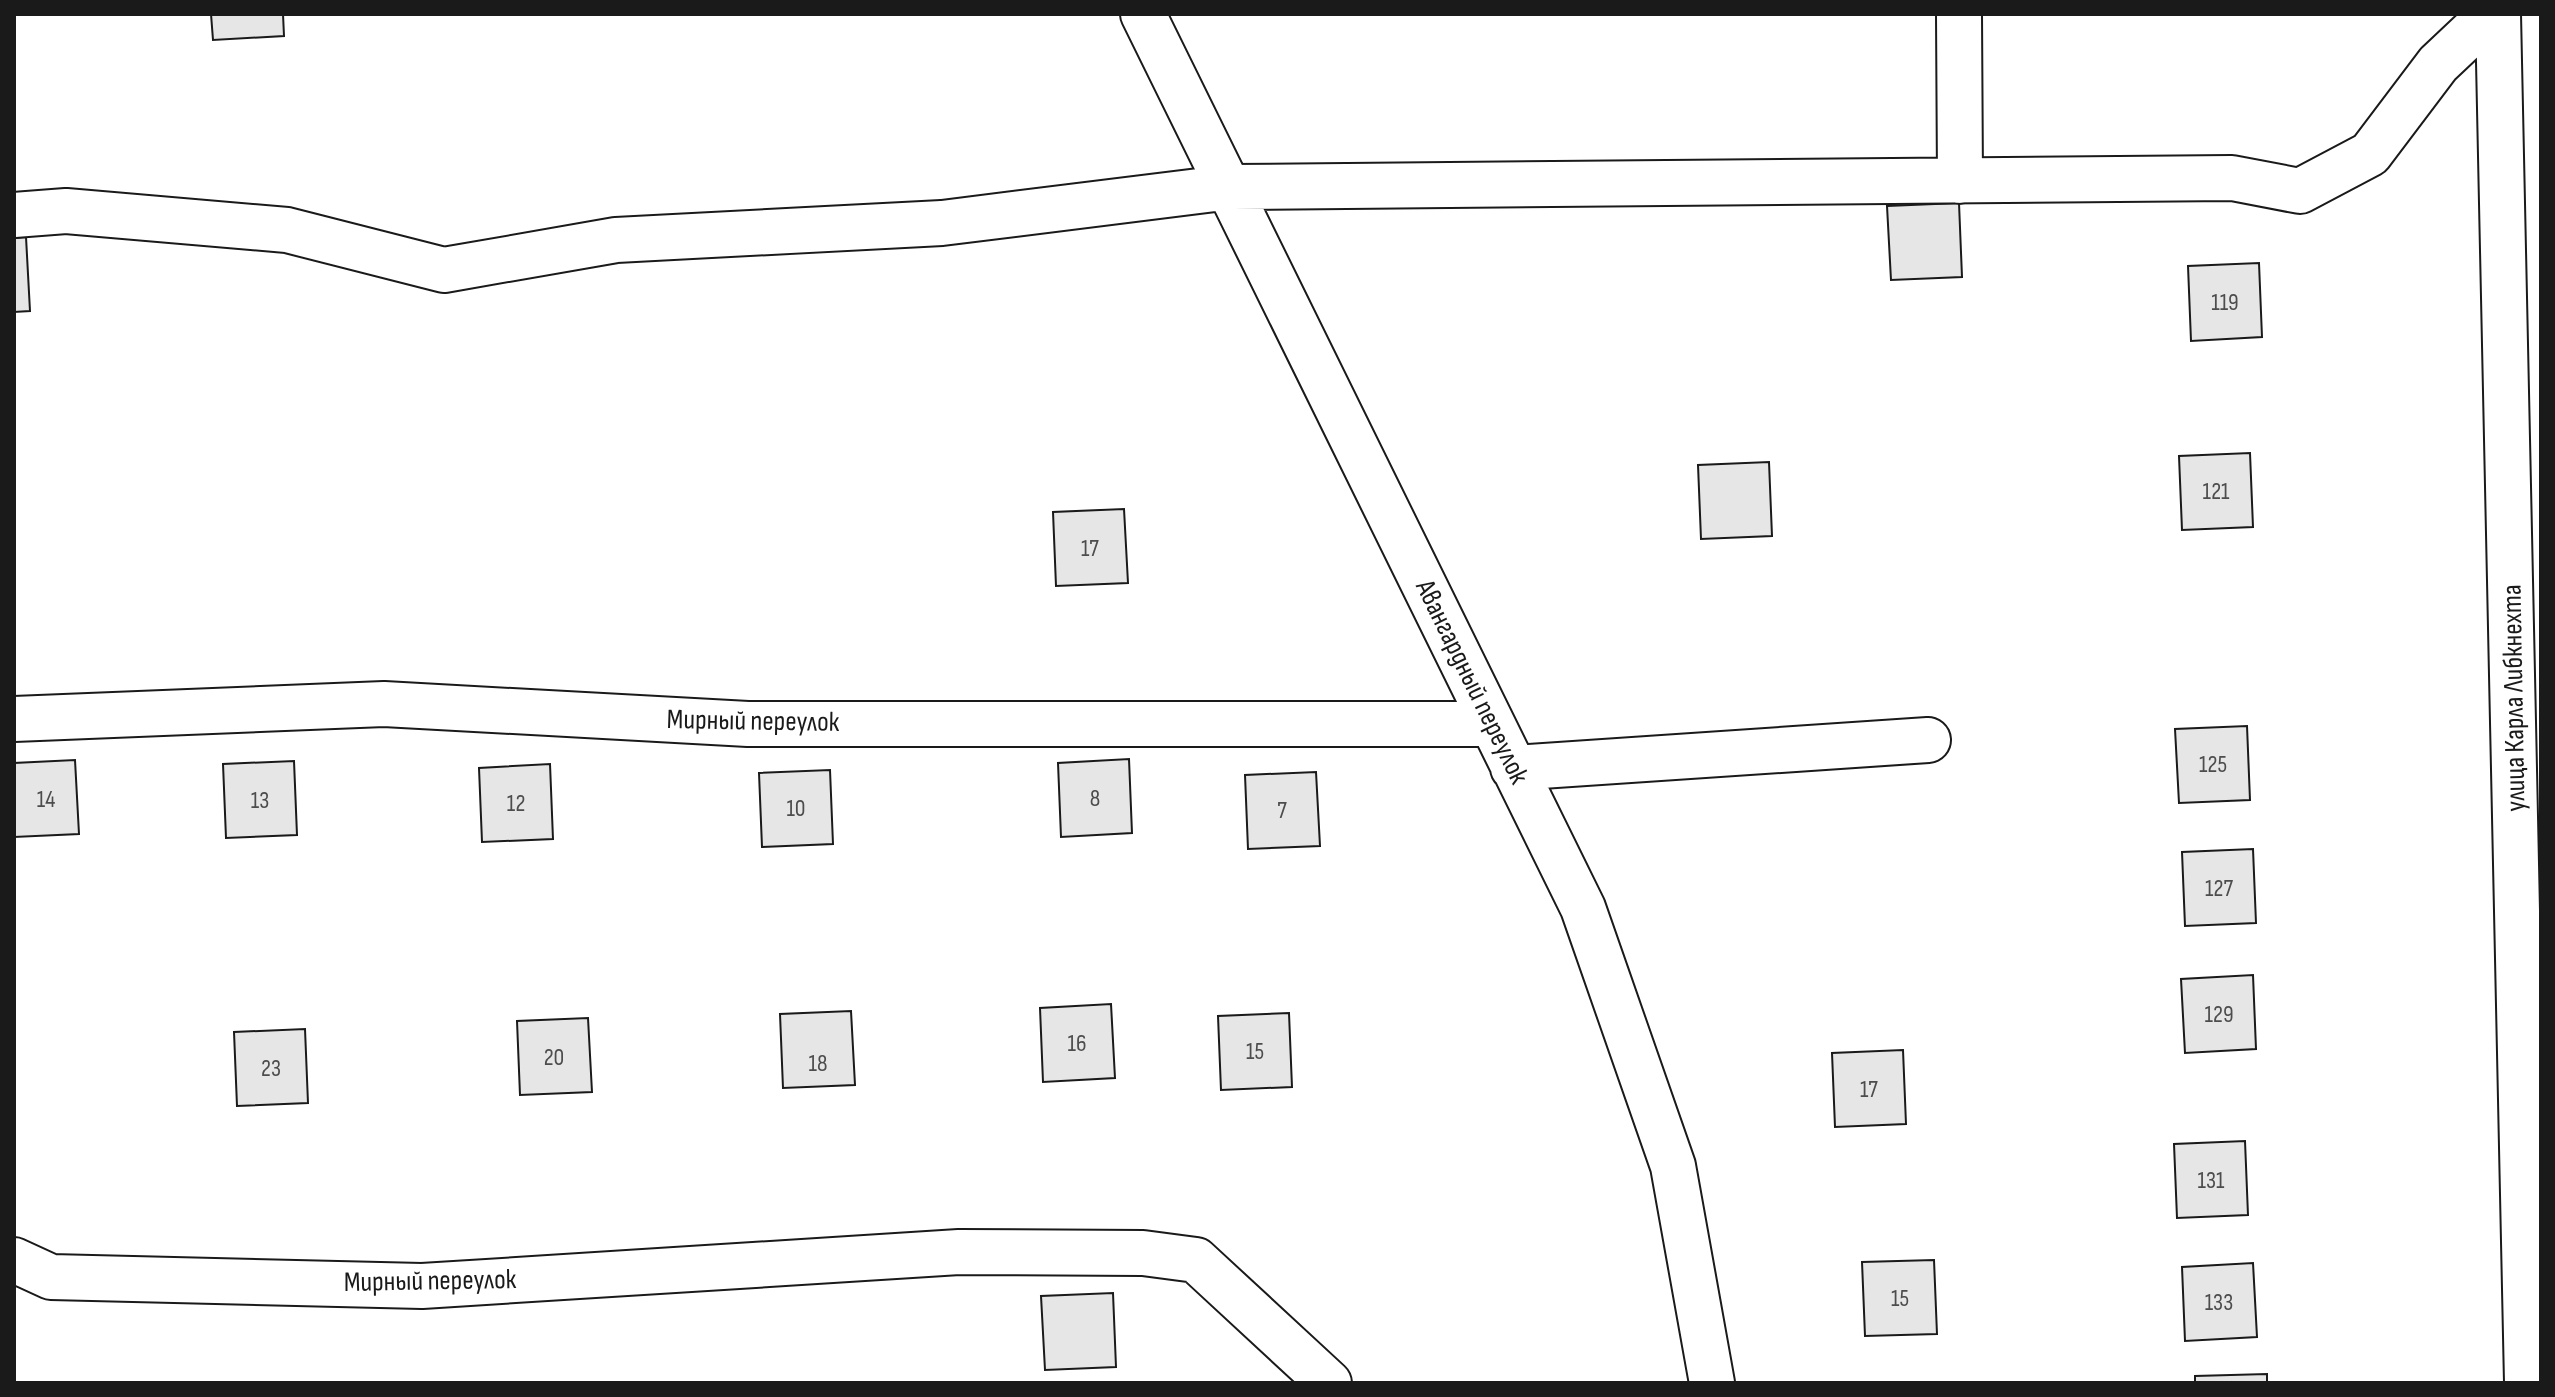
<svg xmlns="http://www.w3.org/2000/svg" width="2555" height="1397" viewBox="0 0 2555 1397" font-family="'Sofia Sans Condensed',sans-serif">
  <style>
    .building { fill: #e6e6e6; stroke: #1a1a1a; stroke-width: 2 }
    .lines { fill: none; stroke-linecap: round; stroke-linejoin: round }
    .minor-casing { stroke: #1a1a1a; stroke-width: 48 }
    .minor { stroke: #fff; stroke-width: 44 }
    .labels { text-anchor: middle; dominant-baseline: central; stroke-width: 6; stroke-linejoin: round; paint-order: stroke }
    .number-label { font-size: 24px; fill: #4d4d4d }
    .street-label { font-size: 28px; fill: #1a1a1a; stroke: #fff }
  </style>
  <rect width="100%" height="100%" fill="#fff"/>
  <!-- building -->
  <path class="building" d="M211,14H283L284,36L213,40Z
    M1959,203L1962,277L1891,280L1887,206Z
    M26,237L30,311L14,312V238Z
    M2259,263L2262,337L2191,341L2188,266Z
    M2250,453L2253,527L2182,530L2179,456Z
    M1769,462L1772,536L1701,539L1698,465Z
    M1124,509L1128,583L1056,586L1053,512Z
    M2247,726L2250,800L2179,803L2175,729Z
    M1129,759L1132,833L1061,837L1058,763Z
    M75,760L79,834L14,837V763Z
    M294,761L297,835L226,838L223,764Z
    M550,764L553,839L482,842L479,768Z
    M830,770L833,844L762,847L759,773Z
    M1316,772L1320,846L1248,849L1245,775Z
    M2253,849L2256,923L2185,926L2182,852Z
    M2253,975L2256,1049L2185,1053L2181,979Z
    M1111,1004L1115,1078L1043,1082L1040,1008Z
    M851,1011L855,1085L783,1088L780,1014Z
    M1289,1013L1292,1087L1221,1090L1218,1016Z
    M588,1018L592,1092L520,1095L517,1021Z
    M305,1029L308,1103L237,1106L234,1032Z
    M1903,1050L1906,1124L1835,1127L1832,1053Z
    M2245,1141L2248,1215L2177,1218L2174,1144Z
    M1934,1260L1937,1334L1865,1336L1862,1262Z
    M2253,1263L2257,1337L2185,1341L2182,1267Z
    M1113,1293L1116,1367L1045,1370L1041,1296Z
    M2267,1374V1383H2195V1376Z"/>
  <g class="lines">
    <!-- minor casing -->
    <g class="minor-casing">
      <path id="minor" d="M1143,14L1583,908L1673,1166L1712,1383
        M1959,14L1960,181
        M2498,14L2527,1383
        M14,215L66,211L287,230L444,270L616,240L942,223L1231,187L2232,178L2300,191L2370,154L2438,64L2491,14
        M14,719L384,704L748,724H1492
        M1513,768L1928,740
        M14,1260L51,1277L422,1286L959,1252L1143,1253L1196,1260L1329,1383"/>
    </g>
    <!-- minor -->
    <use href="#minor" class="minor"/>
  </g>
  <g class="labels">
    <!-- number labels -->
    <g class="number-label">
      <text x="2225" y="302">119</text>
      <text x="2216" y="491">121</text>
      <text x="1090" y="548">17</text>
      <text x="2213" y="764">125</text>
      <text x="1095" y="798">8</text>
      <text x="46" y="799">14</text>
      <text x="260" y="800">13</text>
      <text x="516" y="803">12</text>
      <text x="796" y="808">10</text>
      <text x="1282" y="810">7</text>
      <text x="2219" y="888">127</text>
      <text x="2219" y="1014">129</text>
      <text x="1077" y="1043">16</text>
      <text x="1255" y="1051">15</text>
      <text x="554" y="1057">20</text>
      <text x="818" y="1063">18</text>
      <text x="271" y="1068">23</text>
      <text x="1869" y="1089">17</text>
      <text x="2211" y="1180">131</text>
      <text x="1900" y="1298">15</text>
      <text x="2219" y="1302">133</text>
    </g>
    <!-- street labels -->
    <g class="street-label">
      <text transform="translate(1472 682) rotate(64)">Авангардный переулок</text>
      <text transform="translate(2514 698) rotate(-91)">улица Карла Либкнехта</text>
      <text transform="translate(753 721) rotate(1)">Мирный переулок</text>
      <text transform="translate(430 1281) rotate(-1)">Мирный переулок</text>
    </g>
  </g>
  <!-- border -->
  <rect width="2555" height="1397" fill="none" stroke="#1a1a1a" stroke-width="32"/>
</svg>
